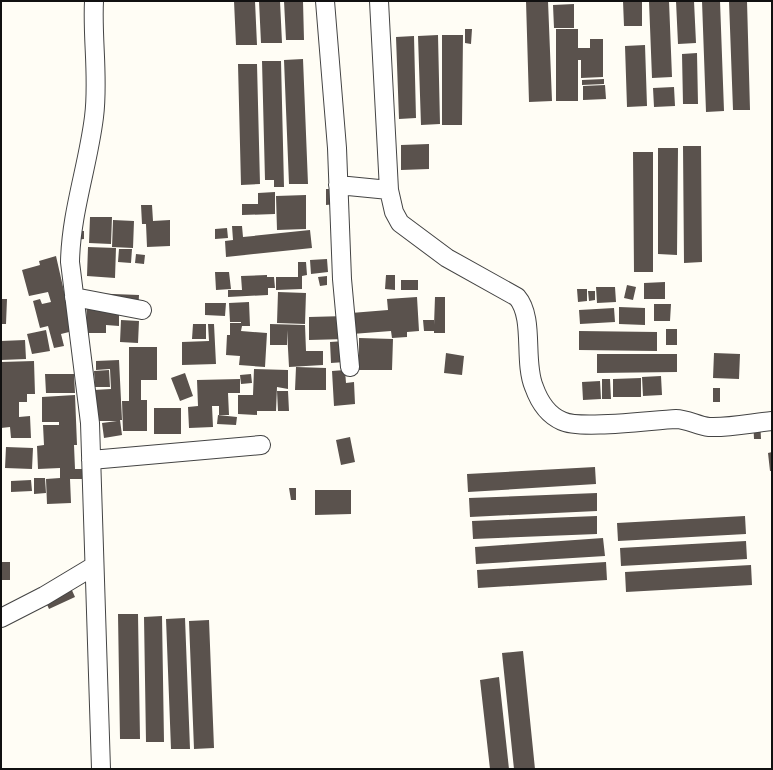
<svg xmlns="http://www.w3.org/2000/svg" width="773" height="770" viewBox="0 0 773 770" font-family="'Roboto Serif',serif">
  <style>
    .building { fill: #5a524d }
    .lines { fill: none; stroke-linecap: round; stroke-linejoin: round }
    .minor-casing { stroke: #444; stroke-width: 20 }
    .minor { stroke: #fff; stroke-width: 18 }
  </style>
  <rect width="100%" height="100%" fill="#fffdf5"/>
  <!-- building -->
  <path class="building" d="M234,1H255L257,45H236Z
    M259,1H280L282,43H261Z
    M284,1H303L304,40H286Z
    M526,1H548L552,101L529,102Z
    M623,1H642V26H624Z
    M649,1H669L672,77L652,78Z
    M676,1H694L696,43L678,44Z
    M702,1H720L724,111L706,112Z
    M729,1H747L750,110H733Z
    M574,4V28H554L553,5Z
    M465,29H472L471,44L465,43Z
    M556,29H578V48H590V39H603V77L581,78V60H578V101H556Z
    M438,35L440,124L421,125L418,36Z
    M442,35H463L462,125H442Z
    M414,36L416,118L399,119L396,37Z
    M645,45L647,106L627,107L625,46Z
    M697,53L698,104H683L682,54Z
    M303,59L308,184H289L284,60Z
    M262,61H281L284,187H274V180H265Z
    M238,64H257L260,184L241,185Z
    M604,79V84L582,85V80Z
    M605,85L606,99L583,100V86Z
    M674,87L675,106L654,107L653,88Z
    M429,144V169L401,170V145Z
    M683,146H701L702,262L684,263Z
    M658,148H678L677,255L658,254Z
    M633,152H653V272H634Z
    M326,189H336V204L326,205Z
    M275,192V214L242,215V204H258V193Z
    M306,195V229L277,230L276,196Z
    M141,205H152L153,221L170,220V246L147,247L146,224H142Z
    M90,217H112L111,244L89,243Z
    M113,220L134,221L133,248L112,247Z
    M232,226H242L243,237L310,230L312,248L226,257L225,241L233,240Z
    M227,228L228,238L215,239V229Z
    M73,231H84V239L74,240Z
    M88,247L116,248L115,278L87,276Z
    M119,249H132L131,263L118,262Z
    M136,254L145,255L144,264L135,263Z
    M56,256L73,331L61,334L64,346L54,348L48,326L40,328L33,301L40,299L42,304L51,302L48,292L29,296L22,270L40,265L39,261Z
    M327,259L328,272L311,274L310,260Z
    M298,262H306L307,275L302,276V289L276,290V277H298Z
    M215,272H229L231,289L216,290Z
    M267,275V277H274L275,288H268V295L228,297V290H242L241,276Z
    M386,275H395V290L385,289Z
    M327,276V285L320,286L318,277Z
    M401,280H418V290H401Z
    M665,282V299H644V283Z
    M627,285L636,287L633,300L624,298Z
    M596,287H615L616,302L597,303Z
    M577,289H587V301L578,302Z
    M588,291H595V300L589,301Z
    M278,292L306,293L305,324L277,323Z
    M87,293L139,295L138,315L119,314V326L106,325V333H86Z
    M417,297L419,331L407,332V337L392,338L391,331L352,334L351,313L388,310L387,299Z
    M435,297H445V333H434V331H424L423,320H434V325Z
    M1,299H7L6,324H1Z
    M249,302L250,326H242L241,331L267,333L265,367L239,365L240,356L226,355L227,335H230V323H241V322H230L229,303Z
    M205,303H226L225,316L205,315Z
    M654,304H671L670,321H654Z
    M619,307L645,308V325L619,324Z
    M614,308L615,322L580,324L579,310Z
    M346,316V339L309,340V317Z
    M121,320L139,321L138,343L120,342Z
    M193,324H206V339H192Z
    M208,324H214L216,364L182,365V342L209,341Z
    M270,324L305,325L306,351H323V365L289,367L287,330V345H270Z
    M666,329H677V345H666Z
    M46,330L50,351L32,354L27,334Z
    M579,331L657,332V351L579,350Z
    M359,338L393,339L392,370H359Z
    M25,340L26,359L1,360V341Z
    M345,341V362L331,363L330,342Z
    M129,347H157V380H141V400H147V431H123L122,401H129Z
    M446,353L464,356L462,375L444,373Z
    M714,353L740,354L739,379L713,378Z
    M597,354H677V372L597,373Z
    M119,360L122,420H120L122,435L104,438L102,423L117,421H96L94,390L111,389L110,369L96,370V361Z
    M34,361L35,394H27V402H19V417L30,416L31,438H11L10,427L1,428V362Z
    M296,367L326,368V390H295Z
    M254,369L288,370V389L277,387L276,411H257V415L238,414V395H253Z
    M109,370L110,387H95L94,371Z
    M345,370L346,383L354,382L355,404L334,406L332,371Z
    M185,373L193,396L180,401L171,378Z
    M45,374H74L75,393H46Z
    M251,374L252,383L241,384L240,375Z
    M661,376L662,395L643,396L642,377Z
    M641,378V397H613V379Z
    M240,379V393H228L229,415H219V406H212L213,427L189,428L188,407L198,406L197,380Z
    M602,379H610L611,399H602Z
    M600,381L601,399L583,400L582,382Z
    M713,388H720V402H713Z
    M277,391H288L289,411H278Z
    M75,395L77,445H74L75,469H83V479H70L71,503L47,504L46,479L60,478V468L38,469L37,446L44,445L43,425H59V422H42V397Z
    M154,408H181V434H154Z
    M218,415L237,417L236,425L217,424Z
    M753,418H760L761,439H754Z
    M350,437L355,462L341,465L336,440Z
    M6,447L33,448L32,469L5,468Z
    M772,452V471H770L768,453Z
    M595,467L596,484L468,492L467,474Z
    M34,478H45L46,493L34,494Z
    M31,480L32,491L11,492V481Z
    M289,488H296V500H291Z
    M315,490H351V514L315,515Z
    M597,493V511L470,517L469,498Z
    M597,516V534L473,539L472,521Z
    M745,516L746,534L618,541L617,523Z
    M603,538L605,556L476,564L475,547Z
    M746,541L747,559L621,566L620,548Z
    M1,562H10V580H1Z
    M606,562L607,580L478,588L477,570Z
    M751,565L752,585L626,592L625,572Z
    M66,577L75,597L49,609L40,589Z
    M118,614H138L140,739H120Z
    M162,616L164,742H146L144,617Z
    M185,618L190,749H171L166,619Z
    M209,620L214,748L194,749L189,621Z
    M523,651L535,769H514L502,653Z
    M499,677L509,769H490L480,680Z"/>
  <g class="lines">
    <!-- minor casing -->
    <g class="minor-casing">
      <path id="minor" d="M94,1C92,39 99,79 94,117C88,166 71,212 70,262L90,423L101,769
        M325,1L337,148L342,279L350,367
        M379,1L389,190
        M338,185L389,190L394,212L400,223L447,258L517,297C535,318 523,361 534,387C539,401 548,415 562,421C580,430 652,420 676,419C687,419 698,426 709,427C729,428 752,423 772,421
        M74,297L142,310
        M91,460L261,445
        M1,618L44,596L94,566"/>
    </g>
    <!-- minor -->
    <use href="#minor" class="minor"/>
  </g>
  <!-- border -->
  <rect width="773" height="770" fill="none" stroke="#111111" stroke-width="4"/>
</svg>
